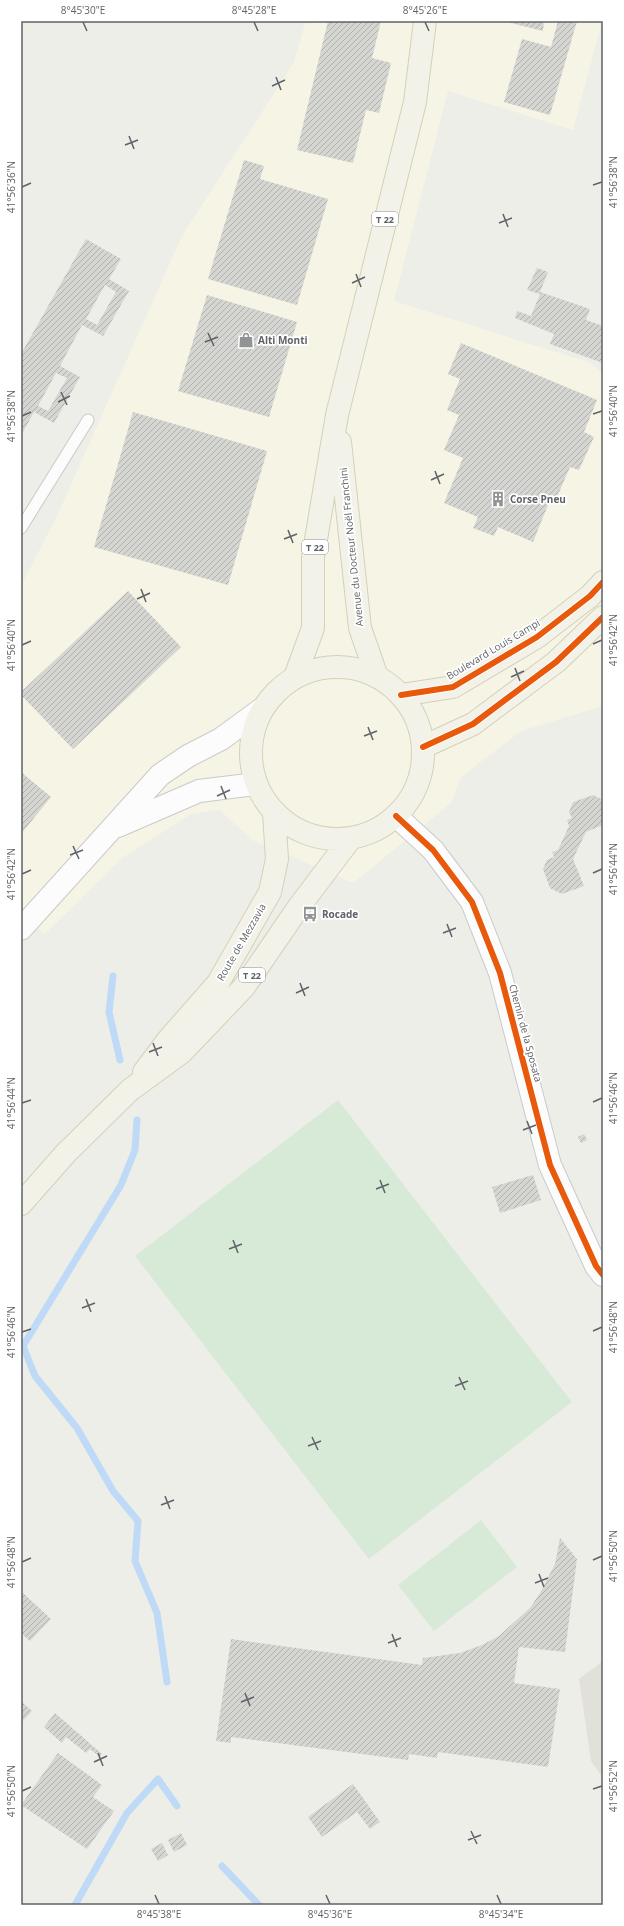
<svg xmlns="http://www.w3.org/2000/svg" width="624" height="1926" viewBox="0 0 624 1926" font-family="'Open Sans',sans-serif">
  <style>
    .commercial { fill: #f6f4e4 }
    .education { fill: #e1e0d9 }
    .pitch { fill: #d7ead7 }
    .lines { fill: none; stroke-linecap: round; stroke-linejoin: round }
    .stream { stroke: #bedaf7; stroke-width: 7 }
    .building { fill: url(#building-hatch); fill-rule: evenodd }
    .service-casing { stroke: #cacaca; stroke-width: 13 }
    .minor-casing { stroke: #cacaca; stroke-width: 24 }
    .secondary-casing { stroke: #cacaca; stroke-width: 24 }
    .primary-casing { stroke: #d5d0b8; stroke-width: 24 }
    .service { stroke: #fcfcfc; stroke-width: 11 }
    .minor { stroke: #fcfcfc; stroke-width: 22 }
    .secondary { stroke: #fcfcfc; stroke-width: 22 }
    .primary { stroke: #f3f2e9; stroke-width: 22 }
    .cycleway-casing { stroke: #fff; stroke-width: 8 }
    .cycleway { stroke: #e8590c; stroke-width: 6 }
    .ticks { fill: none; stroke: #5f6267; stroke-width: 1.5 }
    .labels { text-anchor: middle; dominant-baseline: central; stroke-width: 3.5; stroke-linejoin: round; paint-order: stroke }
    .shield { fill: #fff; stroke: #8f9195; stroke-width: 1 }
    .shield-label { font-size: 9px; font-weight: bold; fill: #5f6267 }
    .poi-label { font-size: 10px; font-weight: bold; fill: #5f6267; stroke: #fff; text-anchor: start }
    .street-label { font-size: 10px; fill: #5f6267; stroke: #fff }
    .neatline { fill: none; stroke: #5f6267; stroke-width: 1.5 }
    .ticks-label { font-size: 10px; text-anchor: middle; fill: #5f6267 }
  </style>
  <defs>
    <pattern id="building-hatch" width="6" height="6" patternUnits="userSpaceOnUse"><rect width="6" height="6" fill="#d5d5d2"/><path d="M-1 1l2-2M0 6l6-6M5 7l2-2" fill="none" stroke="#b0b0ae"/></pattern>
  </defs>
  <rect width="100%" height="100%" fill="#eeeee9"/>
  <!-- commercial -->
  <path class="commercial" d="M306,21H602L573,130L448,91L394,301L591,363L603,374V706L521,731L462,776L451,803L353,883L252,840L220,810L191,814L122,858L45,934L21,916V586L57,516L182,236L293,64Z"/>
  <!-- education -->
  <path class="education" d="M603,1661V1778L591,1761L579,1679Z"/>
  <!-- pitch -->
  <path class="pitch" d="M338,1100L572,1402L369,1559L135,1256Z
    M481,1520L517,1567L434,1631L398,1585Z"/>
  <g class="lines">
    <!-- stream -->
    <path class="stream" d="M113,976L109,1012L120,1060
      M137,1120L135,1150L121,1185L23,1346L35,1376L77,1428L113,1491L138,1521L135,1561L157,1613L167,1682
      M222,1866L259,1905
      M75,1905L127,1813L158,1779L177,1806"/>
  </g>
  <!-- building -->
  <path class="building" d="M328,21H381L372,58L391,63L379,113L366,110L353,163L297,150Z
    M511,21H544L543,31L511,23Z
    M558,21H577L550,115L504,102L522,39L551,47Z
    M244,160L264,166L260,179L328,199L297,305L208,279Z
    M86,239L121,259L109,279L129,291L103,336L82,325L60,366L80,377L54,423L34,412L23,432L21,431V354ZM105,285L116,292L97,325L86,319ZM56,373L67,378L48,411L38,406Z
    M537,268L548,272L540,292L590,309L586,320L603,326V363L550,344L554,334L515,318L517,311L531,316L540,294L527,290Z
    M207,295L297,322L269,417L178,391Z
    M461,343L597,400L584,432L594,437L579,470L570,467L557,497L552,495L533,542L498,527L494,536L473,528L478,517L444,503L463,458L444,450L459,415L447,410L460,379L448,374Z
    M133,412L267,451L228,585L94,547Z
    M128,591L181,647L73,749L21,695V692Z
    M21,772L51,797L21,834Z
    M593,795L603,800V825L586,832L573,859L584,886L562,894L550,888L543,869L547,860L554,857L552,852L558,850L569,826L567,820L572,818L569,812L573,802Z
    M584,1134L587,1140L581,1143L578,1137Z
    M533,1175L541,1200L500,1213L492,1187Z
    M560,1538L577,1559L565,1652L519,1647L514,1683L560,1689L548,1767L438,1752L437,1758L409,1754L408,1760L231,1737V1743L216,1741L231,1639L422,1665L423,1658L460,1653L482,1645L499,1636L530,1608L540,1593L555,1564Z
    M21,1591L51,1619L30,1641L21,1633Z
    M21,1701L32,1711L21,1723Z
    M55,1713L102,1754L100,1757L90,1749L86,1753L66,1737L62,1743L44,1727Z
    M58,1753L102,1785L93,1797L114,1811L87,1849L21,1805Z
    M353,1784L380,1822L370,1829L357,1812L322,1837L308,1817Z
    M181,1833L187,1845L174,1852L168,1840Z
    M162,1843L168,1855L158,1861L151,1849Z"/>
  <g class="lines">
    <!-- service casing -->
    <g class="service-casing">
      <path id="service" d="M21,528L88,420"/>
    </g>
    <!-- minor casing -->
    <g class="minor-casing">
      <path id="minor" d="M396,816L433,850L472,902L500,973L550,1165L596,1266L603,1275"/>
    </g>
    <!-- secondary casing -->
    <g class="secondary-casing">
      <path id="secondary" d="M118,826L199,791L256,784
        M21,929L160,775L188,756L221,739L262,709"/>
    </g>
    <!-- primary casing -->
    <g class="primary-casing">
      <path id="primary" d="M340,442L360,628L377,677
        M251 753a86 86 0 1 1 172 0a86 86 0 1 1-172 0Z
        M295,677L313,628V557L337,415L415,102L425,21
        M401,695L453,687L537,637L590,596L603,582
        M423,747L473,724L556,662L603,617
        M144,1072L168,1040L218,983L270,892L277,859L274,813
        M21,1204L66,1153L130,1090L182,1052L244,987L298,908L351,838"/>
    </g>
    <!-- service -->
    <use href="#service" class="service"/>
    <!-- minor -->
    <use href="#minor" class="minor"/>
    <!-- secondary -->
    <use href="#secondary" class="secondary"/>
    <!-- primary -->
    <use href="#primary" class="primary"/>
    <!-- cycleway casing -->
    <g class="cycleway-casing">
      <path id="cycleway" d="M401,695L453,687L537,637L590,596L603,582
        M423,747L473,724L556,662L603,617
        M396,816L433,850L472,902L500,973L550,1165L596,1266L603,1275"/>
    </g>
    <!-- cycleway -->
    <use href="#cycleway" class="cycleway"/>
  </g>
  <!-- ticks -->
  <path class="ticks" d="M83,22L87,31M254,22L258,31M425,22L429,31M276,77L281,90M272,86L285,80M129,136L134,149M125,145L138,140M593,185L602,182M22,187L31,183M503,214L508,227M499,223L512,218M356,274L361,287M352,283L365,277M208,333L214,346M205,342L218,337M61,392L67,405M58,402L70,396M593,414L602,411M22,416L31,412M435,471L440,484M431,480L444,474M288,530L293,543M284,539L297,534M141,589L146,602M137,599L150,593M593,644L602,640M22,645L31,641M515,668L520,681M511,677L524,671M368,727L373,740M364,736L377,731M221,786L226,799M217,796L230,790M73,846L79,859M70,855L83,850M593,873L602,869M22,874L31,870M447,924L452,937M443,933L456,928M300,983L305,996M296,993L309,987M153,1043L158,1056M149,1052L162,1047M593,1102L602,1098M22,1103L31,1100M527,1121L532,1134M523,1130L536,1125M380,1180L385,1193M376,1189L389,1184M233,1240L238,1253M229,1249L242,1244M86,1299L91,1312M82,1308L95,1303M593,1331L602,1327M22,1332L31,1329M459,1377L465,1390M455,1386L468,1381M312,1437L318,1450M308,1446L321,1441M165,1496L170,1509M161,1505L174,1500M593,1560L602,1556M22,1562L31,1558M539,1574L544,1587M535,1583L548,1578M392,1634L397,1647M388,1643L401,1638M245,1693L250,1706M241,1702L254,1697M98,1753L103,1766M94,1762L107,1756M593,1789L602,1786M22,1791L31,1787M471,1831L477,1844M468,1840L481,1835M155,1895L159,1904M326,1895L330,1904M497,1895L501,1904"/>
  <!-- icons -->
  <defs>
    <g id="shop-bare" transform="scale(1.2)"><path d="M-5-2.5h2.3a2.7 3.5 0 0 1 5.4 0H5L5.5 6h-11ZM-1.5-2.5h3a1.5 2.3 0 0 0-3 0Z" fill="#919394" stroke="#fff" stroke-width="2.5" paint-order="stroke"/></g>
    <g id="building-bare" transform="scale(1.2)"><path d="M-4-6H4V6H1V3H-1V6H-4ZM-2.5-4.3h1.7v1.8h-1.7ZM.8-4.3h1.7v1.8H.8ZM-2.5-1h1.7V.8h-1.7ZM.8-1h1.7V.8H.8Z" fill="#919394" stroke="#fff" stroke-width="2.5" paint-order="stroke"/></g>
    <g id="bus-bare" transform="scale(1.2)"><path d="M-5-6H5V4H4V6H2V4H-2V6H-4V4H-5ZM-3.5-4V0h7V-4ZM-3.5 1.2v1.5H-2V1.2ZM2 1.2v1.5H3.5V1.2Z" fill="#919394" stroke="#fff" stroke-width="2.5" paint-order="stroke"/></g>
  </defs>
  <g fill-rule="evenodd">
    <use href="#shop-bare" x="246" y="340"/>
    <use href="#building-bare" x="498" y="499"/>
    <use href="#bus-bare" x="310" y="914"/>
  </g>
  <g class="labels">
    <!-- shield labels -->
    <g class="shield">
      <rect x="372" y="212" width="26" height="14" rx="3"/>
      <rect x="302" y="540" width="26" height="14" rx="3"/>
      <rect x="239" y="968" width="26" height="14" rx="3"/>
    </g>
    <g class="shield-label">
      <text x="385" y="219">T 22</text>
      <text x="315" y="547">T 22</text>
      <text x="252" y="975">T 22</text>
    </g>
    <!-- poi labels -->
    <g class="poi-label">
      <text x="258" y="340">Alti Monti</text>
      <text x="510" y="499">Corse Pneu</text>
      <text x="322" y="914">Rocade</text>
    </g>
    <!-- street labels -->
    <g class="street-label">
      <text transform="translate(351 547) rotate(-96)">Avenue du Docteur Noël Franchini</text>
      <text transform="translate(493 649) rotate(-31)">Boulevard Louis Campi</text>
      <text transform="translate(241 942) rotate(-60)">Route de Mezzavia</text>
      <text transform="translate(526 1033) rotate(75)">Chemin de la Sposata</text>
    </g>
  </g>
  <!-- border -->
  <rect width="624" height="1926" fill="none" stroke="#ffffff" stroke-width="44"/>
  <rect x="22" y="22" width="580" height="1882" class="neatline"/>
  <g class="ticks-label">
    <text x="83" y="14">8°45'30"E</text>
    <text x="254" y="14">8°45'28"E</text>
    <text x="425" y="14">8°45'26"E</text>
    <text transform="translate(613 182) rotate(-90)" y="4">41°56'38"N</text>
    <text transform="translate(11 187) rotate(-90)" y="4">41°56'36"N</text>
    <text transform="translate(613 411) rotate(-90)" y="4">41°56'40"N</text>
    <text transform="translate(11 416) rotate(-90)" y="4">41°56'38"N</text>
    <text transform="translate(613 640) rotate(-90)" y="4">41°56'42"N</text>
    <text transform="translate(11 645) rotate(-90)" y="4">41°56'40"N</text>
    <text transform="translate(613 869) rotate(-90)" y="4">41°56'44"N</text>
    <text transform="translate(11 874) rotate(-90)" y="4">41°56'42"N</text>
    <text transform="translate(613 1098) rotate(-90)" y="4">41°56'46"N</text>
    <text transform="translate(11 1103) rotate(-90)" y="4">41°56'44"N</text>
    <text transform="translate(613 1327) rotate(-90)" y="4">41°56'48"N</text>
    <text transform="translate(11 1332) rotate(-90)" y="4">41°56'46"N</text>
    <text transform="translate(613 1556) rotate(-90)" y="4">41°56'50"N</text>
    <text transform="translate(11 1562) rotate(-90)" y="4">41°56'48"N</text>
    <text transform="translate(613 1786) rotate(-90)" y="4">41°56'52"N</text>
    <text transform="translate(11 1791) rotate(-90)" y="4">41°56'50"N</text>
    <text x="159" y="1918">8°45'38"E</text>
    <text x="330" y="1918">8°45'36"E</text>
    <text x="501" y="1918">8°45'34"E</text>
  </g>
</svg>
